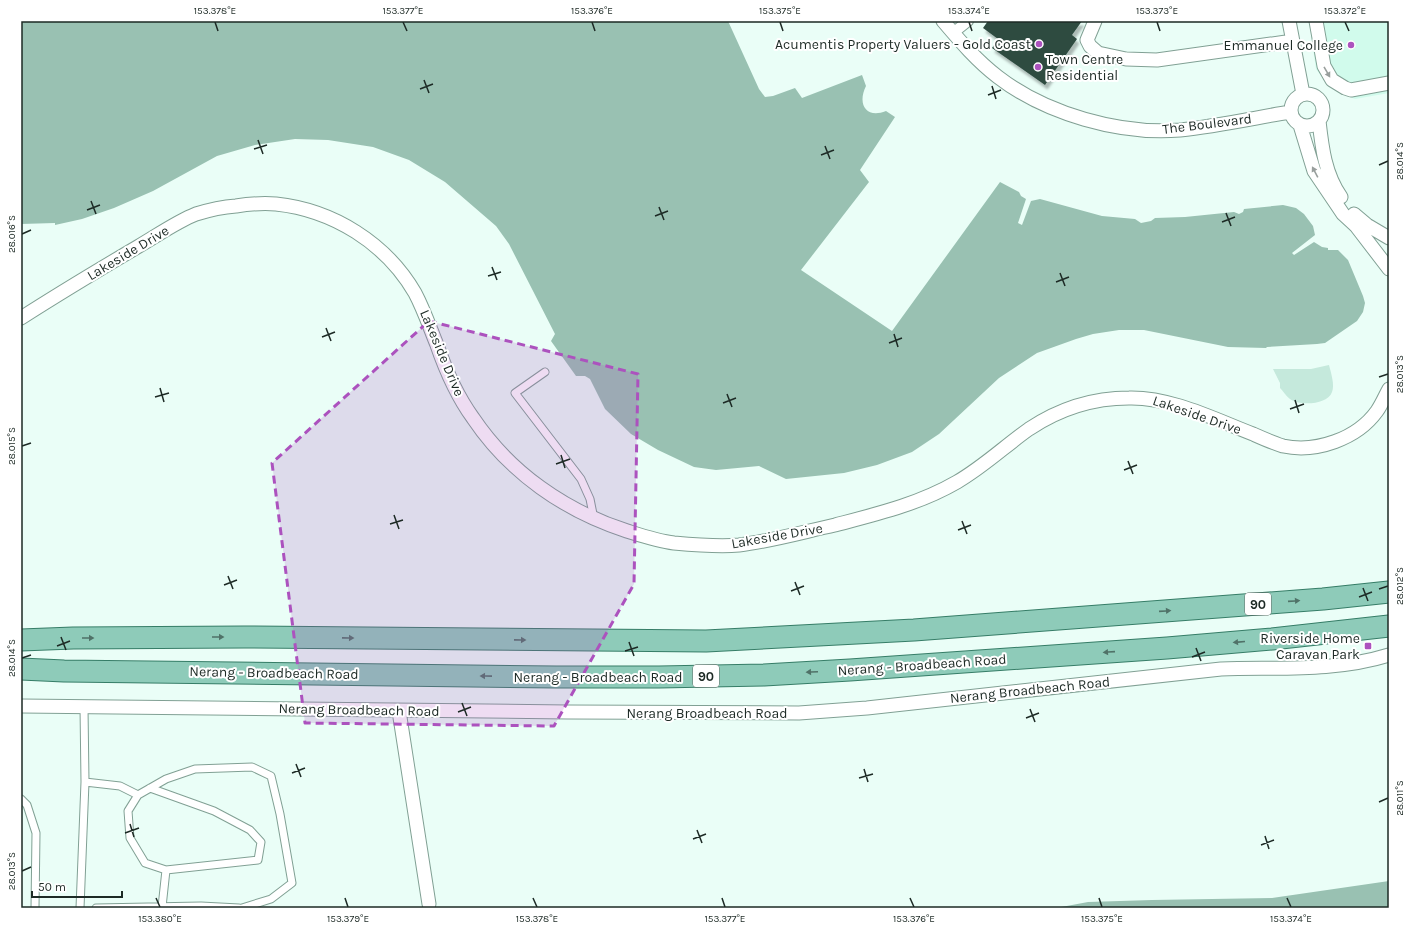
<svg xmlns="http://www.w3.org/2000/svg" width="1410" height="929" viewBox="0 0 1410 929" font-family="Karla,sans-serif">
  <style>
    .built { fill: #d1fbec }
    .green { fill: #c5e9dc }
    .water { fill: #99c1b2 }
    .building { fill: #2f4b41; filter: url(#shadow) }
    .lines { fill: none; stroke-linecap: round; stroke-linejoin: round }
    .service-casing { stroke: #81a094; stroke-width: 9 }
    .pedestrian-casing { stroke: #81a094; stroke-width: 12 }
    .minor-casing { stroke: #81a094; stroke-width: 15 }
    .primary-casing { stroke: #367d67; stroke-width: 23 }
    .service { stroke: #fff; stroke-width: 7 }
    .pedestrian { stroke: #fff; stroke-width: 10 }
    .minor { stroke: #fff; stroke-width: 13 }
    .primary { stroke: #8ecbb9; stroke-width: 21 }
    .oneway { fill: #999f9d }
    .oneway2 { fill: #507268 }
    .marked { fill: #ac52be; fill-opacity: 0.2; stroke: #ac52be; stroke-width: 3; stroke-dasharray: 8 5; stroke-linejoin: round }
    .ticks { fill: none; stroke: #1d2a25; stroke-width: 1.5 }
    .poi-dot { fill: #ac52be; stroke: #fff; stroke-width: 1.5 }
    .labels { text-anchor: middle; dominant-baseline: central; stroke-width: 4; stroke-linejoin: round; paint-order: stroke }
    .shield { fill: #fff; stroke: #616a66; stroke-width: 1 }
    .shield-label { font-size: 13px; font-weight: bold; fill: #1d2a25 }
    .poi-label { font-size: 14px; fill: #1d2a25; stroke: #fff; text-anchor: end }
    .street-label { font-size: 14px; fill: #1d2a25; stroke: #fff }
    .neatline { fill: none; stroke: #1d2a25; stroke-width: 1.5 }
    .ticks-label { font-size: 10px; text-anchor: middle; fill: #1d2a25 }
  </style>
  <defs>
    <filter id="shadow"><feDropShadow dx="2.5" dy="4.5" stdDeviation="1" flood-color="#0004"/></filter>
  </defs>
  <rect width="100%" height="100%" fill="#eafef7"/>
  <!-- built -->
  <path class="built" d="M1309,21H1389V93L1355,99L1341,93L1326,82L1316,69Z"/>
  <!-- green -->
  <path class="green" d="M1329,365C1331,373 1335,385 1332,392C1328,405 1299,406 1290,399C1286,396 1283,391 1280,388V383L1273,369H1311Z"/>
  <!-- water -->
  <path class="water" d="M47,21H728L759,89L765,97L773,96L795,88L802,98L862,75L866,86C857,104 866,119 886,111L895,117L860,170L869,182L801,270L892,331L1000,182L1019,192L1021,196L1026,199L1018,223L1022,225L1031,201L1040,199L1102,216L1135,219L1141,223L1151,221L1155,218L1185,217L1234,212L1239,214L1243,212L1244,209L1283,205L1296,208L1304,214L1313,226L1315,235L1292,253L1294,255L1314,242L1322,247L1328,248V250H1338L1348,260L1363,296L1365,303L1363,312L1357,321L1325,343L1317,344L1267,347L1266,348L1228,347L1144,330H1119L1093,334L1076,339L1037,353L999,378L939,434L912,452L877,465L844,473L786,479L759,466L716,470L694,467L658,450L631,434L605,409L590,379L585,376H576L551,341L555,334L509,244L496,226L445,182L409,160L373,147L328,140L295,139L255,145L217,156L153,191L114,208L82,219L55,225V223L21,224V22Z
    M1389,881V908H1056L1088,902L1152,900L1272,898Z"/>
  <!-- building -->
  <path class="building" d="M988,21H1082L1072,35L1077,39L1045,85L992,48L998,39L983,28Z"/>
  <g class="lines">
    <!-- service casing -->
    <g class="service-casing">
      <path id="service" d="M545,372L515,393L581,479L590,499L594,519
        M85,782L120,786L138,795L166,779L195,769L252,767L271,776L280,814L292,883L271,899L242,908
        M138,795L128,811L130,838L145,863L166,870L258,860L261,842L250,830L214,811L150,788
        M21,799L27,805L36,833L35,908
        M162,907L166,870
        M80,908L85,782L84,707
        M96,908L201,906L239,908"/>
    </g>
    <!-- pedestrian casing -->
    <g class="pedestrian-casing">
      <path id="pedestrian" d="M953,33L968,21"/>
    </g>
    <!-- minor casing -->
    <g class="minor-casing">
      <path id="minor" d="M943,21C960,41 977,61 998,77C1046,114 1120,135 1180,130C1217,126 1254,118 1290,112
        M1095,21L1087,40L1090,46L1098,53L1126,59L1157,60L1293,41
        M1289,21L1303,94
        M1316,21L1324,66L1332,80L1345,88L1351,90L1389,83
        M1291 110a16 16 0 1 1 32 0a16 16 0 1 1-32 0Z
        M1319,121C1322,148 1325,174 1341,197
        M1300,125L1314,171L1343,214L1356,226L1389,269
        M1354,214L1367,225L1389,238
        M21,318C60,293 100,269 139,246C158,235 176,222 196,214C209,210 223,207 236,206C249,204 263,203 276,204C333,210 386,243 415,293C424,310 430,328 437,345C446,371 457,396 473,418C510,473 565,511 627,531C643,536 658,541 674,543C696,545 718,547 739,545C772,541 803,532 835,525C877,514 919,504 957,482C983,467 1005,446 1029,429C1059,409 1094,398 1129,398C1171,397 1214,419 1253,434C1262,438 1273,443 1283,446C1316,453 1357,439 1377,411C1382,404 1385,396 1389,389
        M21,706L568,712L799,713L867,708L1221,669C1277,667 1334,672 1389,655
        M399,711L429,904"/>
    </g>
    <!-- primary casing -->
    <g class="primary-casing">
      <path id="primary" d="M21,640L73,638L244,637L706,641L914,630L1323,599L1389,592
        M21,669L64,671L556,677H659L764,675L850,670L1167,648L1272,639L1389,626"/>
    </g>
    <!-- service -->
    <use href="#service" class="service"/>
    <!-- pedestrian -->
    <use href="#pedestrian" class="pedestrian"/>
    <!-- minor -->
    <use href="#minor" class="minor"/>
    <!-- primary -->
    <use href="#primary" class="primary"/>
  </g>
  <!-- one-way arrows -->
  <defs><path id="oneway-solid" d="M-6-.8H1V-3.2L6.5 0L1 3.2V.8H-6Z"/></defs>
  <g class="oneway">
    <use href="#oneway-solid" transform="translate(1327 72) rotate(60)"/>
    <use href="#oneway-solid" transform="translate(1315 172) rotate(-118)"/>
  </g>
  <g class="oneway2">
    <use href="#oneway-solid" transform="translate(1294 601) rotate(-4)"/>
    <use href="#oneway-solid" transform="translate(1165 611) rotate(-4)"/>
    <use href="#oneway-solid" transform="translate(218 637)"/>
    <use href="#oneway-solid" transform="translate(88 638)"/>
    <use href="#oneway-solid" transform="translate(348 638) rotate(1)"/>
    <use href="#oneway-solid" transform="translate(520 640) rotate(1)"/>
    <use href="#oneway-solid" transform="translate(1239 642) rotate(175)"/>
    <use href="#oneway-solid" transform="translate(1109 652) rotate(176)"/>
    <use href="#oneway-solid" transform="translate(812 672) rotate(177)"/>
    <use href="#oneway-solid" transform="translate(486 676) rotate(-179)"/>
  </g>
  <!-- marked area -->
  <path class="marked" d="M429,321L638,374L634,584L554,726L305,723L272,463Z"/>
  <!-- ticks -->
  <path class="ticks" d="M215,22L218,31M403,22L407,31M592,22L595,31M780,22L783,31M969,22L972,31M1157,22L1160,31M1345,22L1349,31M424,80L429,93M992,86L996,99M420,89L433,84M988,95L1001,90M258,140L263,154M825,146L830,159M254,149L267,145M821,155L834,150M1379,165L1388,161M91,201L96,214M659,207L664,220M87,210L100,205M1226,213L1231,226M655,216L668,211M1222,222L1235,217M22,234L31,230M492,267L497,280M1060,273L1065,286M488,276L501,272M1056,282L1069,277M326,328L331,341M894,334L898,347M322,337L335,332M889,343L902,338M1379,377L1388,374M160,388L164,402M727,394L732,407M155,397L169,393M1295,400L1299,413M723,403L736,398M1290,409L1304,404M22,446L31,443M561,455L565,468M1128,461L1133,474M556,464L570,459M1124,470L1137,465M394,515L399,529M962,521L967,534M390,524L403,520M958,530L971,525M228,576L233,589M795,582L800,595M224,585L237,580M1363,588L1368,601M1379,589L1388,586M791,591L804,586M1359,597L1372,592M61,637L66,650M629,642L634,656M57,646L70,641M1196,648L1201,661M625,651L638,647M1192,657L1205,652M22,658L31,655M462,703L467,716M1030,709L1035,722M458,712L471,707M1026,718L1039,713M296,764L301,777M864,769L868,782M292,773L305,768M859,778L873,774M1379,802L1388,798M130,824L134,837M697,830L702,843M125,833L139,828M1265,836L1269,849M693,839L706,834M1261,845L1274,840M22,871L31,867M156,898L160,907M345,898L348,907M533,898L537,907M722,898L725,907M910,898L914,907M1099,898L1102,907M1287,898L1291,907"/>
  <!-- markers -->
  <g class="poi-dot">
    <circle cx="1039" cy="44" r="4"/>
    <circle cx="1351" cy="45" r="4"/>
    <circle cx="1038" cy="67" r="4"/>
    <rect x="1364" y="642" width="8" height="8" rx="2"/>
  </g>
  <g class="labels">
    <!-- shield labels -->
    <g class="shield">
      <rect x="1245" y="593" width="26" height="22" rx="3"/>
      <rect x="693" y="665" width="26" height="22" rx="3"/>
    </g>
    <g class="shield-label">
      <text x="1258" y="604">90</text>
      <text x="706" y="676">90</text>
    </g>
    <!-- poi labels -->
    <g class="poi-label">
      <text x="1031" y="44">Acumentis Property Valuers - Gold Coast</text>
      <text x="1343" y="45">Emmanuel College</text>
      <text x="1046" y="59" text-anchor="start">Town Centre<tspan x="1046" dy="16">Residential</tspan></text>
      <text x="1360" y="638">Riverside Home<tspan x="1360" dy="16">Caravan Park</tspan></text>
    </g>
    <!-- street labels -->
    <g class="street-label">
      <text transform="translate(1207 124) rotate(-7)">The Boulevard</text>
      <text transform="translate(128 253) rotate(-31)">Lakeside Drive</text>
      <text transform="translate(442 353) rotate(67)">Lakeside Drive</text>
      <text transform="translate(1197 415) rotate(19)">Lakeside Drive</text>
      <text transform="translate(777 536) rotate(-10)">Lakeside Drive</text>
      <text transform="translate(922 665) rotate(-4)">Nerang - Broadbeach Road</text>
      <text transform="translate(274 673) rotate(1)">Nerang - Broadbeach Road</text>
      <text x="598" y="677">Nerang - Broadbeach Road</text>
      <text transform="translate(1030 690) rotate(-6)">Nerang Broadbeach Road</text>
      <text transform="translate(359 710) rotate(1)">Nerang Broadbeach Road</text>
      <text x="707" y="713">Nerang Broadbeach Road</text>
    </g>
  </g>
  <!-- border -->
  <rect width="1410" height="929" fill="none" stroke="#ffffff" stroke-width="44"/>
  <!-- scale -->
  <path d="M32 891v6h90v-6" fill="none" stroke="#1d2a25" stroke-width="2"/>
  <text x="38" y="891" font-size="12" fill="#1d2a25" stroke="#ffffff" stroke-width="3" paint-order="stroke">50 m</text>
  <rect x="22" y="22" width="1366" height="885" class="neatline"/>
  <g class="ticks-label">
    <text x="215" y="14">153.378°E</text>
    <text x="403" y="14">153.377°E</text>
    <text x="592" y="14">153.376°E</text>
    <text x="780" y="14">153.375°E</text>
    <text x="969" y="14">153.374°E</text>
    <text x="1157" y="14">153.373°E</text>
    <text x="1345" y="14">153.372°E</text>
    <text transform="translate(1399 161) rotate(-90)" y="4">28.014°S</text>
    <text transform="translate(11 234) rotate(-90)" y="4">28.016°S</text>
    <text transform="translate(1399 374) rotate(-90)" y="4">28.013°S</text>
    <text transform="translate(11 446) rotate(-90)" y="4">28.015°S</text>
    <text transform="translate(1399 586) rotate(-90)" y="4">28.012°S</text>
    <text transform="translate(11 658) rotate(-90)" y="4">28.014°S</text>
    <text transform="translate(1399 798) rotate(-90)" y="4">28.011°S</text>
    <text transform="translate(11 871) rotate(-90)" y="4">28.013°S</text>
    <text x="160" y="922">153.380°E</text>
    <text x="348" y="922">153.379°E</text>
    <text x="537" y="922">153.378°E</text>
    <text x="725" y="922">153.377°E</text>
    <text x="914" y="922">153.376°E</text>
    <text x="1102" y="922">153.375°E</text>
    <text x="1291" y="922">153.374°E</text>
  </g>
</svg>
